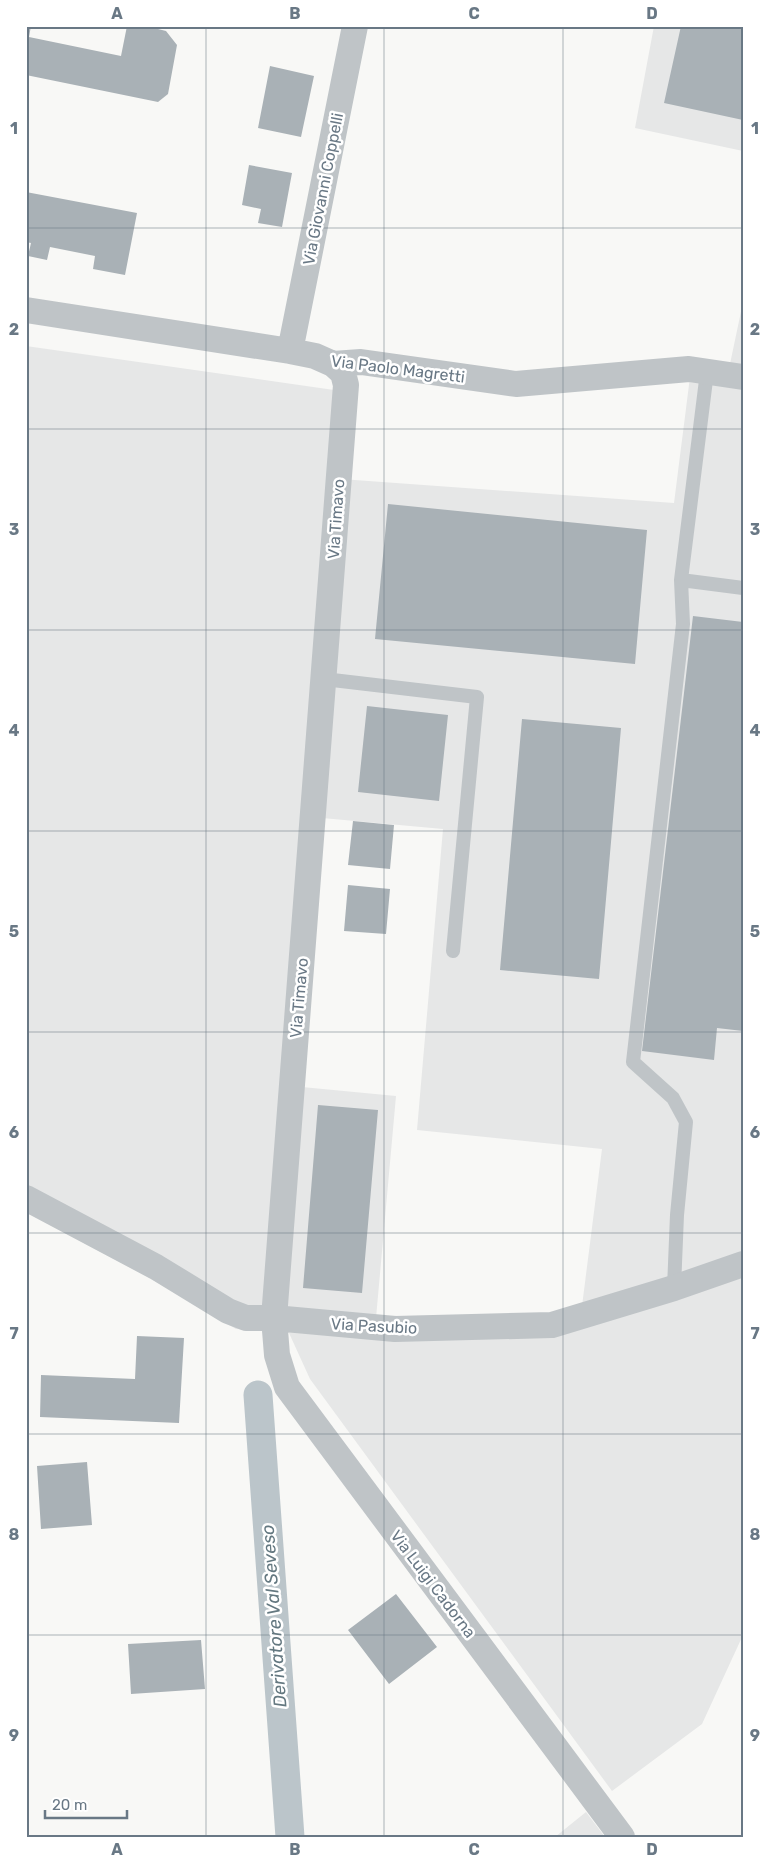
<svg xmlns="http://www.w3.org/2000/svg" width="769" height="1863" viewBox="0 0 769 1863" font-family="Rubik,sans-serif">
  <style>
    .built { fill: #e6e7e7; fill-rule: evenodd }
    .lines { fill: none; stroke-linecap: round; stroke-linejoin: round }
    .canal { stroke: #bbc5ca; stroke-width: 29 }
    .building { fill: #a9b1b6 }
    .lane { stroke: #bfc4c7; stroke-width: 14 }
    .street { stroke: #bfc4c7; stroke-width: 26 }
    .grid { fill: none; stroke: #697885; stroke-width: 1; stroke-opacity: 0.55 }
    .labels { text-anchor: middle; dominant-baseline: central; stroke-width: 5; stroke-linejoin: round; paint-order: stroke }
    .street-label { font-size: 16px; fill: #697885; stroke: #fff }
    .water-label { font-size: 18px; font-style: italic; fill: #647880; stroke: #fff }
    .neatline { fill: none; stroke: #697885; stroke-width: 2 }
    .grid-label { font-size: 16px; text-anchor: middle; font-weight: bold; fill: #697885 }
  </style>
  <rect width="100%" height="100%" fill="#f8f8f6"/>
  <!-- built -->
  <path class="built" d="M654,26H743V151L635,128Z
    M743,302V1635L702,1724L612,1791L310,1379L289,1333L236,1329L148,1277L26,1212V346L334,390L327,478L674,503L690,377L726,383ZM322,818L443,829L417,1130L602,1149L582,1306L551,1314L376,1318L396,1096L302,1087Z
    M586,1812L605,1837H555Z"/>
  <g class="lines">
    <!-- canal -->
    <path class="canal" d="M258,1395L290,1837"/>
  </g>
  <!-- building -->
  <path class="building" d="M26,26H31L29,37L121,56L127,26H146L166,31L177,45L168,94L158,102L26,75Z
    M681,26H743V120L664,103Z
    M270,66L314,76L301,137L258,128Z
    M249,165L292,173L282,227L258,223L261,209L242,205Z
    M26,192L137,213L125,275L93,269L95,256L50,247L47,260L28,256L31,243L26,242Z
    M388,504L647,530L635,664L375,639Z
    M693,616L743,622V1031L717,1028L714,1060L642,1051Z
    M367,706L448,715L439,801L358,792Z
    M522,719L621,728L599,979L500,970Z
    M353,821L394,825L390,869L348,865Z
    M348,885L390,889L386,934L344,931Z
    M318,1105L378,1110L362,1293L303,1288Z
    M137,1336L184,1338L179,1423L40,1417L41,1375L135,1379Z
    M87,1462L92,1525L41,1529L37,1466Z
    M396,1594L437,1647L389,1684L348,1630Z
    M201,1640L205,1689L131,1694L128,1644Z"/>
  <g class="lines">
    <!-- lane -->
    <path class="lane" d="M681,580L743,588
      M324,679L477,697L453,951
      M674,1288L677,1215L686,1122L673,1098L633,1062L683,624L681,580L707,372"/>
    <!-- street -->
    <path class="street" d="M26,310L290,351L315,356L333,364L361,362L516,384L689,369L743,377
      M290,351L355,26
      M333,364L343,373L346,385L274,1318L277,1355L287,1387L622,1837
      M26,1198L156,1267L228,1311L246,1318H274L395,1329L552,1325L674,1288L743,1264"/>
  </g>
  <!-- grid -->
  <path class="grid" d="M206,26V1837M384,26V1837M563,26V1837M26,228H743M26,429H743M26,630H743M26,831H743M26,1032H743M26,1233H743M26,1434H743M26,1635H743"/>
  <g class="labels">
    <!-- street labels -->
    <g class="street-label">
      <text transform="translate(323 189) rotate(-79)">Via Giovanni Coppelli</text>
      <text transform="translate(398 369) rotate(7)">Via Paolo Magretti</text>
      <text transform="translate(336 519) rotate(-86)">Via Timavo</text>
      <text transform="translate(299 998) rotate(-85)">Via Timavo</text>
      <text transform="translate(374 1326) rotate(3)">Via Pasubio</text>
      <text transform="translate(433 1584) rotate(53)">Via Luigi Cadorna</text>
    </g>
    <!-- water labels -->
    <g class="water-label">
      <text transform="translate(274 1616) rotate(-94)">Derivatore Val Seveso</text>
    </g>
  </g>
  <!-- border -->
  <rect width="769" height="1863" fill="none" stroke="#ffffff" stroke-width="55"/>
  <!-- scale -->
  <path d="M45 1810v8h82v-8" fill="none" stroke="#697885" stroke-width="2.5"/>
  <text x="52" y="1810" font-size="15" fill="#697885" stroke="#ffffff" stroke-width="4" paint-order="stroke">20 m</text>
  <rect x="28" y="28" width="714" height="1808" class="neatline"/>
  <g class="grid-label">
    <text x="117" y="19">A</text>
    <text x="295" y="19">B</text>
    <text x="474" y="19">C</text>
    <text x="652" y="19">D</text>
    <text x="14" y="134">1</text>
    <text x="755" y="134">1</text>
    <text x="14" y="335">2</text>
    <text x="755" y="335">2</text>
    <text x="14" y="535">3</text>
    <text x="755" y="535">3</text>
    <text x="14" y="736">4</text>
    <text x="755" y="736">4</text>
    <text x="14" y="937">5</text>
    <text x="755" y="937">5</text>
    <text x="14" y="1138">6</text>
    <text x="755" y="1138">6</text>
    <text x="14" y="1339">7</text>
    <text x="755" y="1339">7</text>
    <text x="14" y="1540">8</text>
    <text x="755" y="1540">8</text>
    <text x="14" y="1741">9</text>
    <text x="755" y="1741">9</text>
    <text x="117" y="1855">A</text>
    <text x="295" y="1855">B</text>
    <text x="474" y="1855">C</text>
    <text x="652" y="1855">D</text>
  </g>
</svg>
